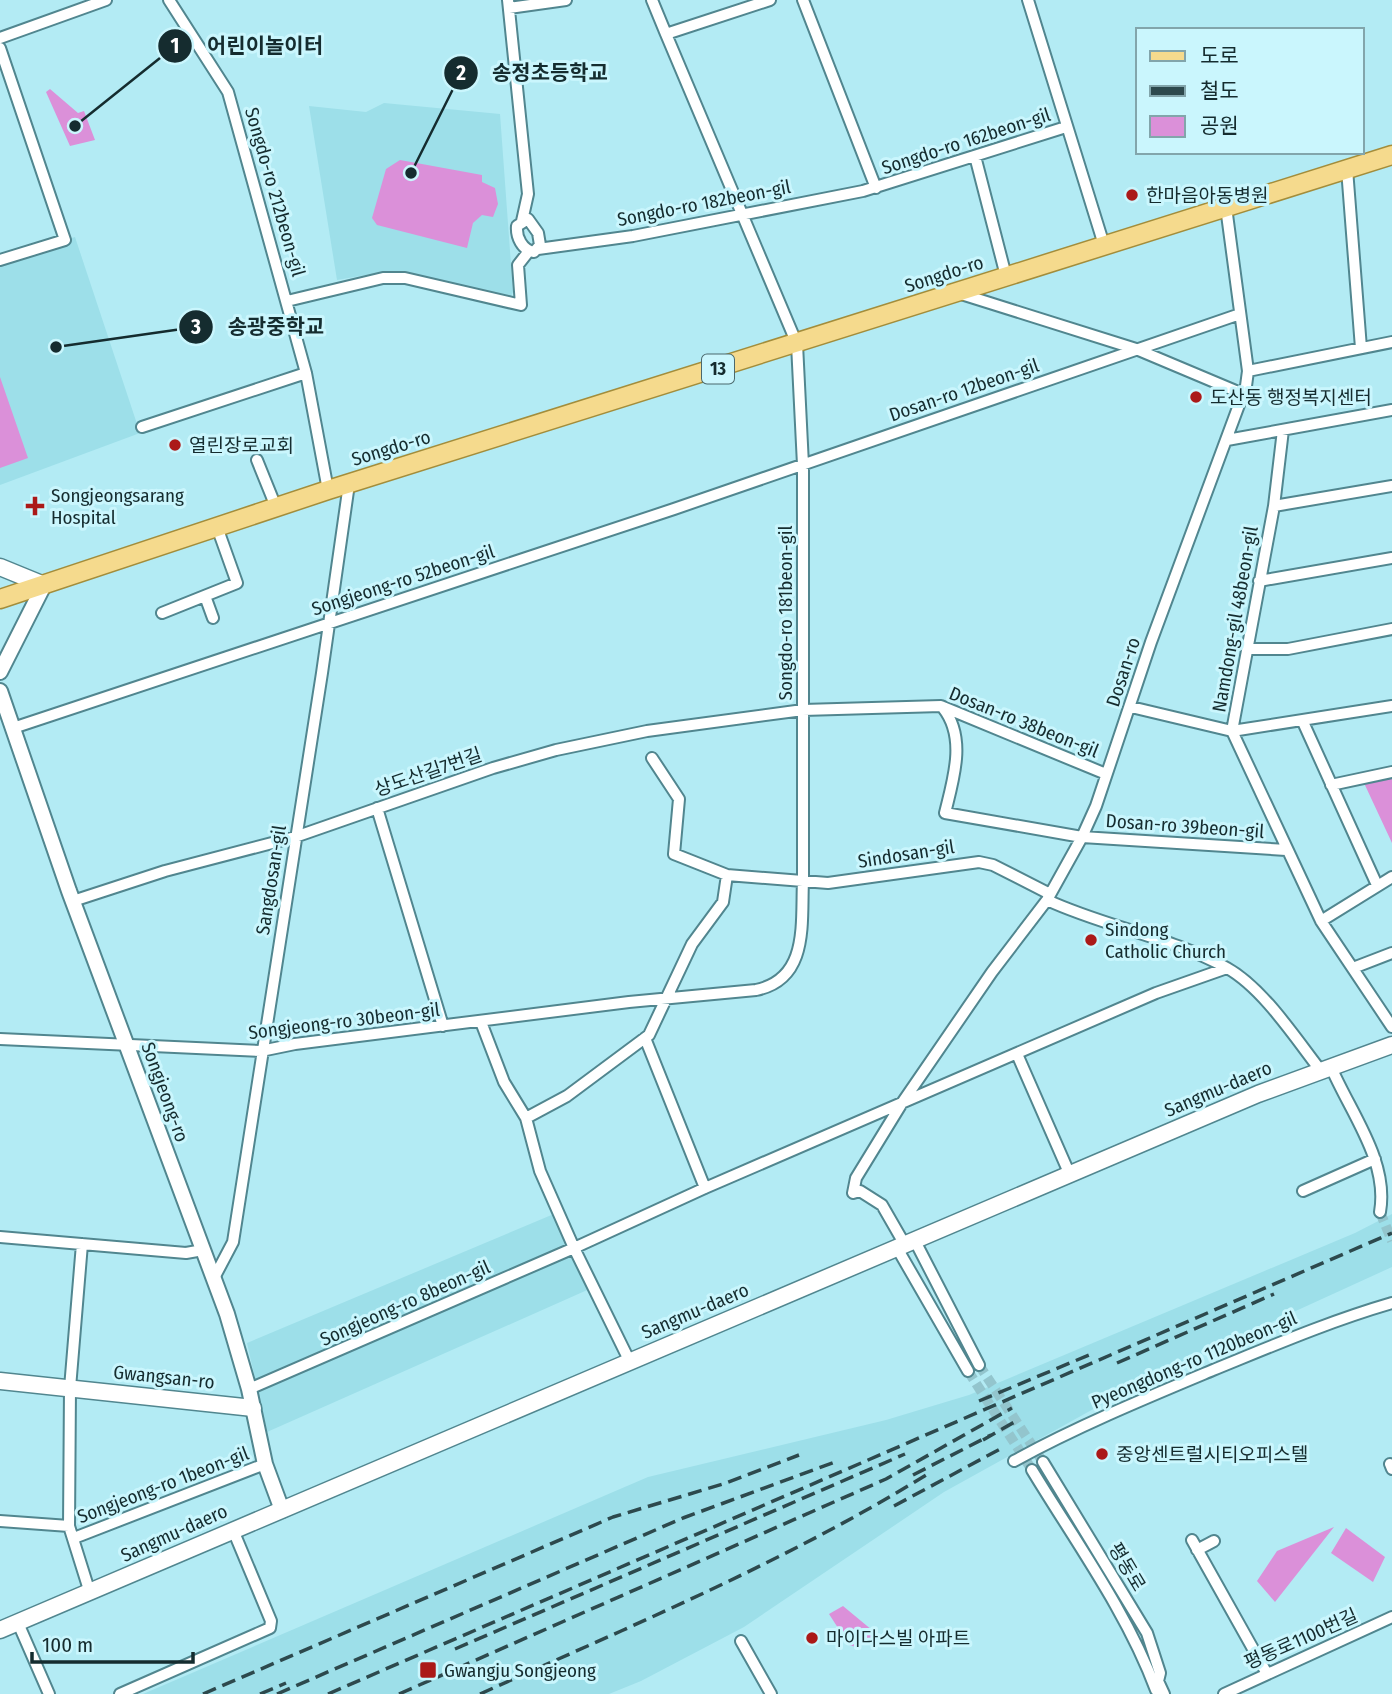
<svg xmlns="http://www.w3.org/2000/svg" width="1392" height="1694" viewBox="0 0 1392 1694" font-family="'Fira Sans Condensed','Noto Sans KR',sans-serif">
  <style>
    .built { fill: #9ddfe9 }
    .green { fill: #db90d9 }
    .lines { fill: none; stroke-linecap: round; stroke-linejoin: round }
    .minor-tunnel { stroke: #93c5cd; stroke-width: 10; stroke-dasharray: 10 5; stroke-linecap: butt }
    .minor-casing { stroke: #51868f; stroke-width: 14 }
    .tertiary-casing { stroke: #51868f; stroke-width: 18 }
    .secondary-casing { stroke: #51868f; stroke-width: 19 }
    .primary-casing { stroke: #a38d3b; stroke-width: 21 }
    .minor { stroke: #fff; stroke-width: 10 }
    .tertiary { stroke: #fff; stroke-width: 14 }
    .secondary { stroke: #fff; stroke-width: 16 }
    .primary { stroke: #f5da8d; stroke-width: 18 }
    .rail { stroke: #2d494d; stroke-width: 3.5; stroke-dasharray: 14 7; stroke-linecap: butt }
    .poi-dot { fill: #ab1918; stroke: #caf6fd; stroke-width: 2.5 }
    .labels { text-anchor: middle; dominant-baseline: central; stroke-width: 6; stroke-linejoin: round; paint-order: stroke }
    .shield { fill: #caf6fd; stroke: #4b696d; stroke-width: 2 }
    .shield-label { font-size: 18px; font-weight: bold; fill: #152c2f }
    .street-label { font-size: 19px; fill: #152c2f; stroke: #caf6fd }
    .poi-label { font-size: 19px; fill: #152c2f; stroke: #caf6fd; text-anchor: start }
    .leader { fill: none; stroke: #152c2f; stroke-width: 2.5 }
    .callout-dot { fill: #152c2f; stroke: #caf6fd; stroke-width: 2.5 }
    .mark-label { font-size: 21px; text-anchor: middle; font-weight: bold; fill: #fff }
    .callout-label { font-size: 21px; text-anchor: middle; font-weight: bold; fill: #152c2f; stroke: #caf6fd; stroke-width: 6; stroke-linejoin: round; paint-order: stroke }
  </style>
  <rect width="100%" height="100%" fill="#b3ebf4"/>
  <!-- built -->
  <path class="built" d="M384,103L500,114L513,292L510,298L389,271L337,280L309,106L366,112Z
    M75,237L140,433L0,485V260Z
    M561,1211L594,1287L267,1432L247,1343Z
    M1392,1214V1267L1151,1377L944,1492L744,1627L641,1681L609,1694H143L648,1477L886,1420L969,1395L1355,1233Z"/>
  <!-- green -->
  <path class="green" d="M50,89L78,113L84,111L95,140L70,146L46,92Z
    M400,160L482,175V182L495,188L498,204L493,217L482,215L473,223L467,248L377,225L372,218L386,169Z
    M0,377L28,458L0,468Z
    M1392,777V843L1364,783Z
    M1334,1527L1275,1602L1257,1581L1277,1551Z
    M1346,1528L1385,1557L1373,1582L1331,1553Z
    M843,1606L878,1635L856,1647L849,1645L829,1614Z"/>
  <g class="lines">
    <!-- minor-tunnel -->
    <path class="minor-tunnel" d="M1380,1212L1392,1241
      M979,1365L1043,1462
      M968,1371L1032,1470"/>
    <!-- minor casing -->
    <g class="minor-casing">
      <path id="minor" d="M169,0L228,92L306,373L328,490
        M508,0L528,194L522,221
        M652,0L666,34
        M803,0L876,188
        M1028,0L1104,245
        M509,8L566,0
        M0,38L106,0
        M975,156L1006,276
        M1347,169L1361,348
        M528,219L538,233L540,245L534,252C522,250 516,237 517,226Z
        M538,249L633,236L863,191L1066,127
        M0,260L65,240L0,48
        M958,293L1136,349L1243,394
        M287,301L383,278H405L521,305L518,265L529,251
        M1248,371L1392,342
        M142,427L306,373
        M1283,430L1274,506L1232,731L1321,921L1392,1027
        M1227,440L1392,410
        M257,460L276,507
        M1274,506L1392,486
        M1259,581L1392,558
        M205,596L213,618
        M162,613L237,583L217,527
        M1248,649H1288L1392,629
        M1131,707L1232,731L1392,706
        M943,708C967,738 953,780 945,813L1082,837L1286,850
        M1303,722L1377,885
        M13,728L674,509L1240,314
        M652,758L679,799L674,854L727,875L828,883L979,862L993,865L1050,894
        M1331,785L1392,772
        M377,808L443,1026
        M1047,900C1105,927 1171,937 1227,968C1263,988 1296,1039 1321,1071
        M73,901L165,871L295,837L493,768L556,750L647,731L803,710L941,706L1106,774
        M1321,921L1392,877
        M1353,968L1392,953
        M481,1022L504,1082L526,1118
        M645,1038L705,1188
        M0,1039L261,1051L295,1044L629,1002L756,990C809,979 801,924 803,881V465L797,344L666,34L770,0
        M1017,1054L1070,1175
        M1331,1067C1350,1112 1389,1161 1380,1212
        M1303,1191L1375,1159
        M0,1237L186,1253L203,1250
        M915,1241L979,1365
        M82,1244L70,1388L69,1526L90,1593
        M905,1245L882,1205L860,1191L853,1193L856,1178L902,1103L992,972L1047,900L1082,837L1096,806L1151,642L1246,386L1248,371L1226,207
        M897,1248L968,1371
        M214,1278L233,1242L322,673L349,484
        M630,1362L574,1248L705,1188L1156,993L1227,968
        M249,1389L574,1248L540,1171L526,1118L567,1096L649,1035L692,944L723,902L727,875
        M1014,1461C1078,1426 1146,1398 1213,1370C1272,1346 1330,1321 1392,1303
        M1043,1462L1147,1633L1160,1673L1158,1681L1164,1694
        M1390,1464L1392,1469
        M1032,1470C1075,1541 1127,1612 1156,1690
        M0,1521L69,1526
        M74,1538L265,1464
        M1192,1540L1266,1672
        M1197,1550L1214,1541
        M18,1623L49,1694
        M741,1641L771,1694
        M120,1694L270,1628L271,1621L233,1530
        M1224,1694L1392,1617"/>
    </g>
    <!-- tertiary casing -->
    <g class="tertiary-casing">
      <path id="tertiary" d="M0,672L44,585
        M0,691L69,891L227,1314L249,1389L265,1464L282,1510"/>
    </g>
    <!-- secondary casing -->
    <g class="secondary-casing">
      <path id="secondary" d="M0,567L44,585
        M0,1381L253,1408
        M0,1630L1258,1094L1392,1045"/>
    </g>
    <!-- primary casing -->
    <g class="primary-casing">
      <path id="primary" d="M0,599L328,490L1392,155"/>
    </g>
    <!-- minor -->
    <use href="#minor" class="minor"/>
    <!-- tertiary -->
    <use href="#tertiary" class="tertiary"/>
    <!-- secondary -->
    <use href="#secondary" class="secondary"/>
    <!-- primary -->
    <use href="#primary" class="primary"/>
    <!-- rail -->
    <path class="rail" d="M1117,1363L1274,1294
      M979,1401L1089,1355
      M983,1440L1018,1420
      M913,1475L991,1435
      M894,1506L1002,1448
      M455,1649L905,1454
      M203,1694L613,1517L723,1484L799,1455
      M260,1694L286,1683
      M277,1694L683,1518L835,1462
      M328,1694L1392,1233
      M399,1694L886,1479L1012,1408
      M480,1694C631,1626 785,1562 926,1475"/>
  </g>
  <!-- markers -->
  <g class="poi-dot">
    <circle cx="1132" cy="195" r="7"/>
    <circle cx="1196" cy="397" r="7"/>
    <circle cx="175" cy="445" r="7"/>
    <path d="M31.5 495.5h7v7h7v7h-7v7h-7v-7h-7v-7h7z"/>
    <circle cx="1091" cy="940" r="7"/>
    <circle cx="1102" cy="1454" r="7"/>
    <circle cx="812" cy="1638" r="7"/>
    <rect x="419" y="1661" width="18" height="18" rx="3.5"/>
  </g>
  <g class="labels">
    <!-- shield labels -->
    <rect class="shield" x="702" y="354.5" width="32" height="29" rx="5"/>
    <g class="shield-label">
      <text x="718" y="369">13</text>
    </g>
    <!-- street labels -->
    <g class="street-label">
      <text transform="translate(966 141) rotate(-18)">Songdo-ro 162beon-gil</text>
      <text transform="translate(275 192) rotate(74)">Songdo-ro 212beon-gil</text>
      <text transform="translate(704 203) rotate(-11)">Songdo-ro 182beon-gil</text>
      <text transform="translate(944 274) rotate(-18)">Songdo-ro</text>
      <text transform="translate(964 390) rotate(-19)">Dosan-ro 12beon-gil</text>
      <text transform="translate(391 448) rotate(-17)">Songdo-ro</text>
      <text transform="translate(403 580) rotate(-18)">Songjeong-ro 52beon-gil</text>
      <text transform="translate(785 613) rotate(-90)">Songdo-ro 181beon-gil</text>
      <text transform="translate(1235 619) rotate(-80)">Namdong-gil 48beon-gil</text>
      <text transform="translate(1123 672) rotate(-72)">Dosan-ro</text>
      <text transform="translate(1024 722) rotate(22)">Dosan-ro 38beon-gil</text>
      <text transform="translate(428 772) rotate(-19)">상도산길7번길</text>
      <text transform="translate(1185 826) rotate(4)">Dosan-ro 39beon-gil</text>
      <text transform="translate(906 854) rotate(-9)">Sindosan-gil</text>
      <text transform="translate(271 880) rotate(-81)">Sangdosan-gil</text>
      <text transform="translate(344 1021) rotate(-7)">Songjeong-ro 30beon-gil</text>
      <text transform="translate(1218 1089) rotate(-23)">Sangmu-daero</text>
      <text transform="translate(165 1092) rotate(70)">Songjeong-ro</text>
      <text transform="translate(405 1303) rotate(-24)">Songjeong-ro 8beon-gil</text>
      <text transform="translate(695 1311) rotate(-23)">Sangmu-daero</text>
      <text transform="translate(1194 1360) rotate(-23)">Pyeongdong-ro 1120beon-gil</text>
      <text transform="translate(164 1377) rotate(6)">Gwangsan-ro</text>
      <text transform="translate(163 1485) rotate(-21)">Songjeong-ro 1beon-gil</text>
      <text transform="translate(174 1533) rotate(-24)">Sangmu-daero</text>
      <text transform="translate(1127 1567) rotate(59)">평동로</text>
      <text transform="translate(1301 1639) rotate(-24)">평동로1100번길</text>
    </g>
    <!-- poi labels -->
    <g class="poi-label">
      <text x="1146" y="195">한마음아동병원</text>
      <text x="1210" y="397">도산동 행정복지센터</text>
      <text x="189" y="445">열린장로교회</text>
      <text x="51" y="495">Songjeongsarang<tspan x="51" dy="22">Hospital</tspan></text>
      <text x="1105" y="929">Sindong<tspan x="1105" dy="22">Catholic Church</tspan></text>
      <text x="1116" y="1454">중앙센트럴시티오피스텔</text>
      <text x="826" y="1638">마이다스빌 아파트</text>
      <text x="444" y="1670">Gwangju Songjeong</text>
    </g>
  </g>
  <!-- callouts -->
  <path class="leader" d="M75 126L175 46M411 173L461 73M56 347L196 327"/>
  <g class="callout-dot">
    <circle cx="75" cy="126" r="7"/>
    <circle cx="411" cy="173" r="7"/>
    <circle cx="56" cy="347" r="7"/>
    <circle cx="175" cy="46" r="18"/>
    <circle cx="461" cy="73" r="18"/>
    <circle cx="196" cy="327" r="18"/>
  </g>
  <g class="mark-label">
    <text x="175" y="53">1</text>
    <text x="461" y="80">2</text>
    <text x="196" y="334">3</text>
  </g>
  <g class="callout-label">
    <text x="265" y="53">어린이놀이터</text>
    <text x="550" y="80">송정초등학교</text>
    <text x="276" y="334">송광중학교</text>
  </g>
  <!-- legend -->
  <rect x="1136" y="28" width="228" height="126" fill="#caf6fd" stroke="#82a5ab" stroke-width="2"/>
  <rect x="1150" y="51" width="35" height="10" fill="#f5da8d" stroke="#82a5ab" stroke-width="2"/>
  <text x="1200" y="63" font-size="21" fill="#152c2f">도로</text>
  <rect x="1150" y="86" width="35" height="10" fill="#2d494d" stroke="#82a5ab" stroke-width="2"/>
  <text x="1200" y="98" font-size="21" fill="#152c2f">철도</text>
  <rect x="1150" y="116" width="35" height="21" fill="#db90d9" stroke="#82a5ab" stroke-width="2"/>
  <text x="1200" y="133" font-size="21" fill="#152c2f">공원</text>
  <!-- scale -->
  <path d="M32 1652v10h161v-10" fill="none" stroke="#152c2f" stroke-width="3.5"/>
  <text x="42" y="1652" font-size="21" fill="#152c2f" stroke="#caf6fd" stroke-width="5" paint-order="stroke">100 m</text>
</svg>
